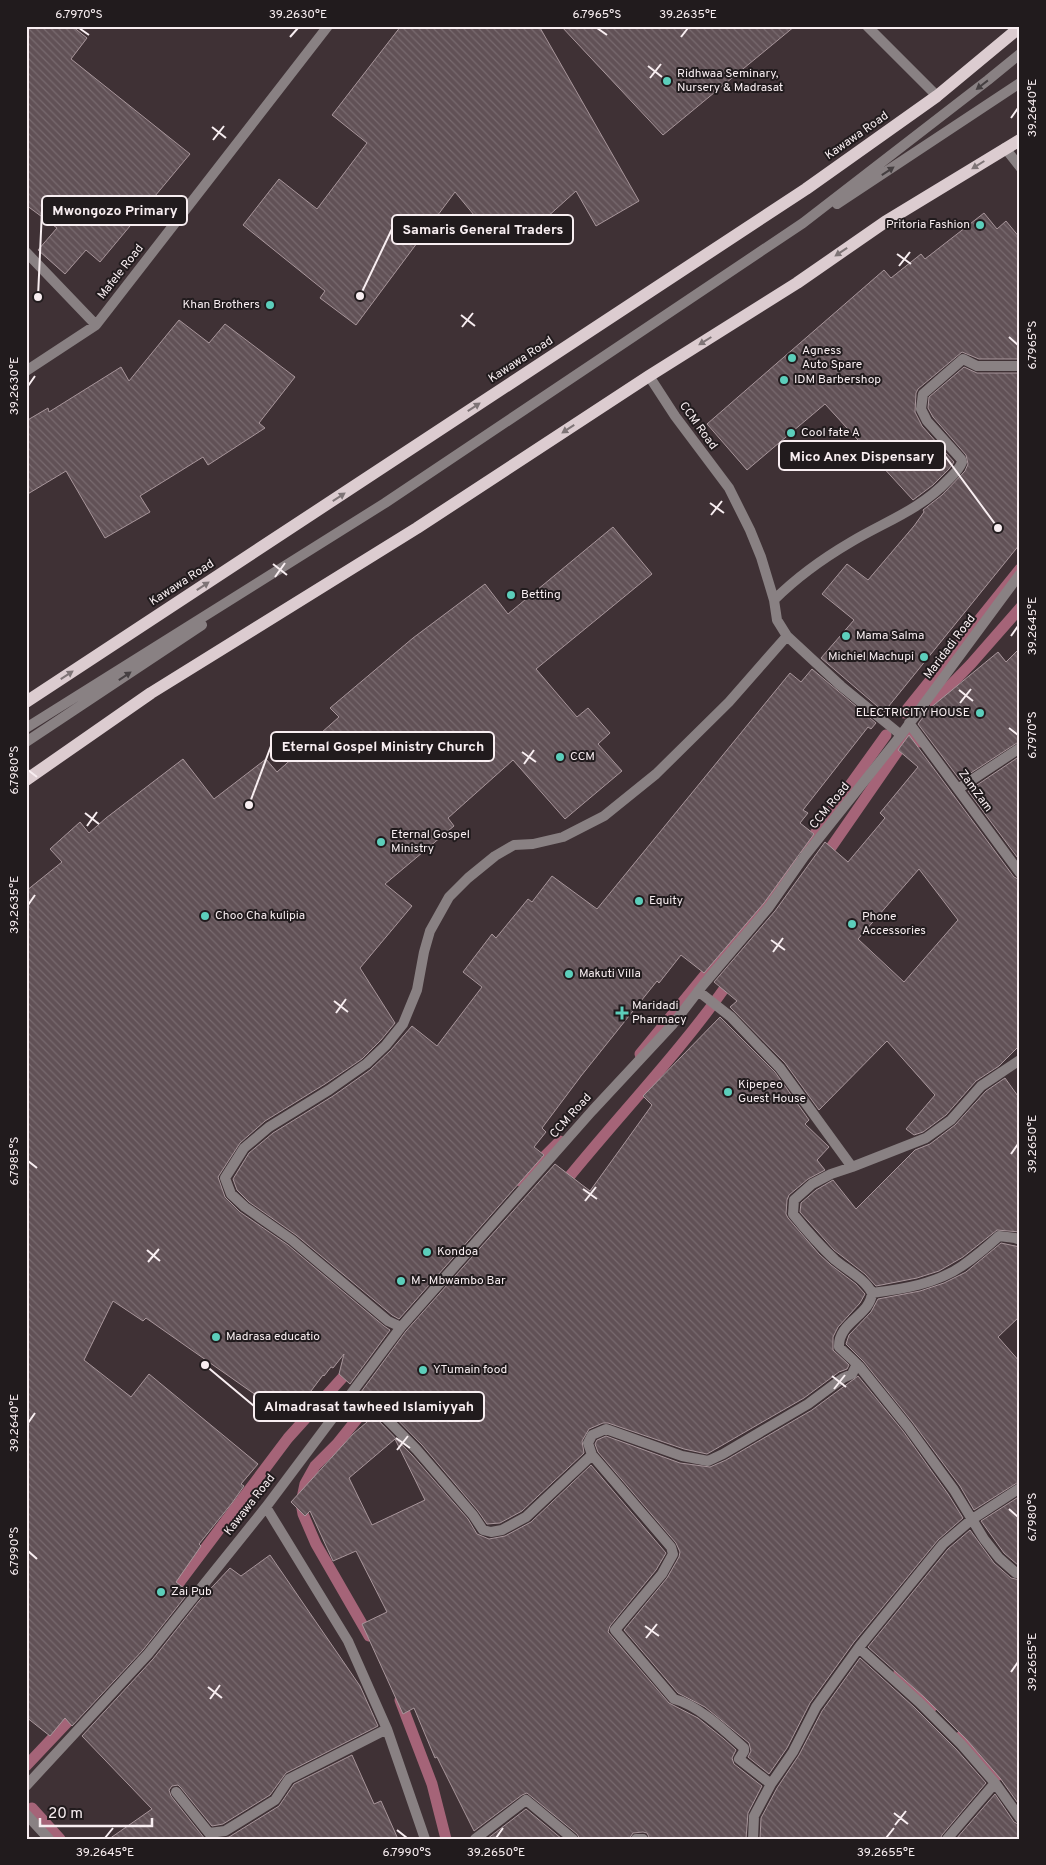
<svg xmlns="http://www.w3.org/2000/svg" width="1046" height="1865" viewBox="0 0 1046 1865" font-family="Overpass,sans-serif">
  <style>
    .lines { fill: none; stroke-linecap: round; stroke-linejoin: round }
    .stream { stroke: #a56478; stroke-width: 11 }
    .building { fill: url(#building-back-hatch); stroke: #a8969b; fill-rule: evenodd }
    .lane { stroke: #898183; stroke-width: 10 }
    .street { stroke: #898183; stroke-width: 10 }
    .primary { stroke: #dcccd0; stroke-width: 12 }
    .oneway { fill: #453f41 }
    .oneway2 { fill: #7e7476 }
    .ticks { fill: none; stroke: #f8eef1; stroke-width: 2 }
    .poi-dot { fill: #5ccebb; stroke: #211b1d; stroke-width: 2 }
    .labels { text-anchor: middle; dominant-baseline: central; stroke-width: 4; stroke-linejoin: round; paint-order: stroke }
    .poi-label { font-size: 12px; fill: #f8eef1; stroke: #211b1d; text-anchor: start }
    .street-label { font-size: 12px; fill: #f8eef1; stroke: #211b1d }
    .leader { fill: none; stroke: #f8eef1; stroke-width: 2 }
    .callout-dot { fill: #f8eef1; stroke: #211b1d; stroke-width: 2 }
    .callout { fill: #211b1d; stroke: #f8eef1; stroke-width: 2 }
    .callout-label { font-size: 14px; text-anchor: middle; font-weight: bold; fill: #f8eef1 }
    .neatline { fill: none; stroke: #f8eef1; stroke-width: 2 }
    .ticks-label { font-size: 12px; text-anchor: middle; fill: #f8eef1 }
  </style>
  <defs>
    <pattern id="building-back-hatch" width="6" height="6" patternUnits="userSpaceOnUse" patternTransform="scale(1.25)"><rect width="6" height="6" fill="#615156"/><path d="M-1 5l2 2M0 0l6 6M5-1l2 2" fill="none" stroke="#786a6f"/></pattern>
  </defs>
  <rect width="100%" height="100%" fill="#3f3135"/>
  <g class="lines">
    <!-- stream -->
    <path class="stream" d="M934,702L971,664L1020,608
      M904,713L1020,569
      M804,849L886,735
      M823,859L911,732L921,742
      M640,1054L773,892L795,862
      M520,1181L560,1141
      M561,1187C617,1117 680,1053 731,979
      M170,1595L288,1438L352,1367
      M369,1636L316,1544L303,1514L301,1503L305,1484L315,1466L337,1444L373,1399
      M899,1672L931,1708
      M400,1700L432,1784L446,1839
      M960,1737L999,1775
      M26,1766L78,1711
      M32,1808L60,1839"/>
  </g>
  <!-- building -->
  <path class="building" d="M26,26H72L87,38L71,59L190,154L100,262L86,250L65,274L38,250L57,228L26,205Z
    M401,26H539L639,201L596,226L576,191L535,228L529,220L498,244L455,192L356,325L320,298L325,291L243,225L279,179L317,209L367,143L332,115Z
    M561,26H795L663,135Z
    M984,213L997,229L1006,221L1020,238V359H979L962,352L918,389L916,393L915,412L922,426L954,462L949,469L933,485L913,500L825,404L747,470L707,424L884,270L891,278L921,254L925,259Z
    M179,320L209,343L225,324L295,377L259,423L265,428L208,465L203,457L140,496L150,512L105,538L66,471L26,495V421L48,408L49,412L121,367L129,381Z
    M964,367L977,373H1020V544L884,712L821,658L854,620L822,594L847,564L868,580L914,526L924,512L923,510L942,495L965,471L968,464L966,455L933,417L928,408L929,397Z
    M613,527L652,574L536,669L577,717L588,708L610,733L598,744L622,771L565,819L513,760L448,818L454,826L385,884L412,906L360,968L395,1023L381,1040L362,1059L325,1084L265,1121L240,1143L218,1177L225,1197L240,1212L288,1245L384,1326L390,1330L350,1384L339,1374L344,1354L333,1368L331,1367L324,1376L323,1375L290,1419L146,1318L143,1321L113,1301L84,1360L131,1397L149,1374L258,1464L241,1484L244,1486L232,1503L199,1544L201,1546L176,1582L189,1592L143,1650L72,1726L65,1718L50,1736L26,1717V891L62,862L50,849L80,822L89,833L106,818L183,759L214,799L266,759L277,772L339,717L330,708L413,638L485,584L508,614Z
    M1020,648V741L960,780L918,724L929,709L998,652L1006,662Z
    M812,669L876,723L871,729L868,727L803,810L808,813L800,823L814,834L764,903L704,973L681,955L659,983L657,981L581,1076L542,1128L546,1132L534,1147L544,1155L399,1319L392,1315L296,1235L249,1202L237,1190L233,1179L249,1153L273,1133L333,1096L370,1070L391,1050L412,1026L437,1046L482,987L463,972L492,934L496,938L528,899L532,902L552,876L597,909L790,673L801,682Z
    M909,735L1014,877L1020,880V1045L999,1066L976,1081L946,1115L923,1132L914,1135L906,1129L935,1095L887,1041L819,1110L785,1063L730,1007L737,1001L714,982L775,911L825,842L848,862L885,818L880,813L918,767L898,750ZM919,869L958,920L904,982L858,939Z
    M1020,756V861L968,791Z
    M720,1017L775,1072L809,1120L805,1124L829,1147L817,1160L825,1170L808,1179L789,1195L787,1200L786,1214L788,1218L819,1254L831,1265L856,1284L865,1294L860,1303L838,1327L833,1337V1350L849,1365L847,1369L839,1372L804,1398L707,1454L684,1449L608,1423H603L589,1429L582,1441L584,1453L522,1511L500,1523L487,1524L478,1511L422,1445L382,1404L371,1400L361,1392L406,1331L555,1164L590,1191L652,1105L643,1096Z
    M1005,1078L1020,1099V1232L997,1230L963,1257L939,1271L917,1278L876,1286L865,1274L834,1250L800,1212L801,1203L816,1190L833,1180L856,1209L915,1150L930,1144L955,1125L986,1091Z
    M1001,1243L1020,1247V1316L998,1337L1020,1362V1481L974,1510L960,1486L913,1423L864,1362L846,1344L849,1335L871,1312L878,1299L920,1291L944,1283L966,1272Z
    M858,1376L903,1431L948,1494L963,1518L938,1540L854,1642L810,1703L787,1748L769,1774L748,1757L751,1751L749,1743L705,1707L678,1693L624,1630L667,1578L679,1557L680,1552L676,1543L598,1452L595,1444L597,1440L606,1436L680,1463L710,1467L726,1460L812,1410Z
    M374,1416L412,1455L468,1519L477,1534L489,1539L505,1536L531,1522L591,1465L666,1553L656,1570L610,1626L608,1632L669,1703L698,1718L724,1739L736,1750L732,1758L734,1764L762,1786L748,1813L746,1839H650L647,1833L643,1832L633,1833L629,1839H580L577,1834L527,1793L522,1795L474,1831L437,1757L435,1758L414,1708L403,1714L362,1624L387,1612L356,1551L333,1561L310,1511L305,1516L291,1502L353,1434ZM395,1439L425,1500L372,1525L349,1478Z
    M1020,1496V1566H1019L1004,1553L981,1521Z
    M970,1530L994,1563L1011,1578L1020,1580V1806L1000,1778L966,1739L924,1697L868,1647L948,1549Z
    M270,1555L360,1686L378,1726L286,1773L270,1795L223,1824L212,1826L181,1788L178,1785L172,1786L169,1790L171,1796L205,1839H109L152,1809L82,1736L153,1659L199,1601L230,1568L241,1576Z
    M860,1658L914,1707L956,1749L986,1783L942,1835L940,1839H760L761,1818L777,1788L799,1755L822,1711Z
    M352,1755L374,1804L381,1801L398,1839H218L229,1837L279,1806L294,1784Z
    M995,1794L1014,1822L1020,1825V1839H956Z
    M526,1809L562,1839H487Z"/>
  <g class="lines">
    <!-- lane -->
    <path class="lane" d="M837,204L1020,83
      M26,728L385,503L803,223L988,80L1020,54
      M26,742L202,625"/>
    <!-- street -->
    <path class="street" d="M867,26L937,96
      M1005,148L1020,167
      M26,252L96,325
      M26,371L96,325L328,26
      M774,600C797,577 822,559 851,542C884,522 920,510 948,480C953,475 959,470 962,462L961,459L927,421L921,409L923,394L963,359L977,366H1020
      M909,723L1020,873
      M901,735L1020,574
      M958,789L1020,748
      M698,991L731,1017L780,1068L852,1167
      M872,1293C903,1289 936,1284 962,1266C975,1257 987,1247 999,1236L1015,1238L1020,1240
      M401,1327L388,1321L292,1240L245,1207L231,1194L225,1178L244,1148L269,1127L329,1090L366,1064L386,1045L403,1024L417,990L424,952L430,931L449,897L468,878L495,856L514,845L533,844L563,837L604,816L656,774L729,702L787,636
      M859,1366L908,1427L954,1490L984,1539L999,1558L1016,1573H1020
      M353,1394L368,1406L377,1409L417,1450L473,1515L483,1530L491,1532L502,1530L526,1517L592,1455
      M266,1507L348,1641L387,1729L425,1839
      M859,1648L919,1702L961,1744L995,1783L1020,1818
      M771,1784L739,1759L744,1751V1748C725,1731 698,1705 674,1699L615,1630L662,1574L673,1554L671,1547L592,1455L588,1443L592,1435L606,1429L682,1456L708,1461L723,1454L808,1404L843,1378L852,1374L857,1364L863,1371C856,1362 847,1355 839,1347C838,1322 870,1316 872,1293C865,1279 847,1270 835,1260C820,1246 806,1230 793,1214L794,1200L812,1184L831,1174L852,1167L926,1138L951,1120L981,1086L1020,1060
      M26,1786L148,1654L266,1507L401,1327L592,1111L673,1024L703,985L769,907L804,857L901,735L841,686L787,636L777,620L774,600L761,557L750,530L729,488L675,416L649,376
      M176,1792L209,1833L225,1831L275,1800L289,1779L387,1729
      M26,1814L49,1839
      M475,1839L526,1800L573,1839
      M636,1839H643
      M753,1839L754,1816L771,1784L793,1752L816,1707L860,1646L943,1544L971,1520L1020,1488
      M947,1839L995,1783"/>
    <!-- primary -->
    <path class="primary" d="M26,702L806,189L937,96L1020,27
      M26,780L151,693L417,528L649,376L797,283L885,222L1020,140"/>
  </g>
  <!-- one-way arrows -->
  <defs><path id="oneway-solid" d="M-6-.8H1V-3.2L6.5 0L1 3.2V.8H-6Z" transform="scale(1.25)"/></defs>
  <g class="oneway">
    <use href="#oneway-solid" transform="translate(982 85) rotate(142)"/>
    <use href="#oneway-solid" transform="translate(888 171) rotate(-34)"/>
    <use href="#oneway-solid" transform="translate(125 676) rotate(-34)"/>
  </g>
  <g class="oneway2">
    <use href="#oneway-solid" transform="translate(978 165) rotate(148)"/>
    <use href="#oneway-solid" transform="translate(841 252) rotate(146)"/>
    <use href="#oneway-solid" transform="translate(705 341) rotate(148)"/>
    <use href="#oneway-solid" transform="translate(474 407) rotate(-33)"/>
    <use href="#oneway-solid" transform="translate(568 429) rotate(147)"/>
    <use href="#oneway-solid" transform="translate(339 497) rotate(-33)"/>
    <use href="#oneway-solid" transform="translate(203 586) rotate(-33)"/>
    <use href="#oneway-solid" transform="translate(67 675) rotate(-33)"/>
  </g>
  <!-- ticks -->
  <path class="ticks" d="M79,28L89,35M597,28L607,35M290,37L298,28M681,37L688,28M648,66L662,77M650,78L661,64M1011,118L1018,108M212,127L226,138M213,140L224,126M897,254L911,264M899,266L910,252M461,315L475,326M462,327L473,313M1009,337L1018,345M28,386L35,376M710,503L724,513M711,515L722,501M273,564L287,575M275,577L285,563M1011,636L1018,626M959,690L973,701M960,703L971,689M1009,728L1018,735M522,752L536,762M524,764L534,750M28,770L37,777M85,813L99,824M87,826L97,812M28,905L35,895M771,940L785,950M773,952L783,938M334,1001L348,1012M336,1013L346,999M1011,1154L1018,1144M28,1161L37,1168M583,1189L597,1199M585,1201L596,1187M147,1250L160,1261M148,1262L159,1249M832,1376L846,1387M834,1389L845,1375M28,1423L35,1413M396,1438L410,1448M397,1450L408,1436M1009,1509L1018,1517M28,1551L37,1559M645,1626L659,1636M646,1638L657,1624M1011,1672L1018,1662M208,1687L222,1698M210,1699L220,1685M894,1813L908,1824M895,1825L906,1811M397,1830L407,1838M105,1838L113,1828M496,1838L503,1828M886,1838L894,1828"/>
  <!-- markers -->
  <g class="poi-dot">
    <circle cx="667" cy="81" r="5"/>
    <circle cx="980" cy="225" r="5"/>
    <circle cx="270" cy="305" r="5"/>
    <circle cx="792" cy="358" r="5"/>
    <circle cx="784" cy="380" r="5"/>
    <circle cx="791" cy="433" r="5"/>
    <circle cx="511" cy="595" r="5"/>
    <circle cx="846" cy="636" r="5"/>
    <circle cx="924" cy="657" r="5"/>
    <circle cx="980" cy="713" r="5"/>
    <circle cx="560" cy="757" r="5"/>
    <circle cx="381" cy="842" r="5"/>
    <circle cx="639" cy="901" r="5"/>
    <circle cx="205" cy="916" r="5"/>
    <circle cx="852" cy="924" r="5"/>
    <circle cx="569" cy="974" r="5"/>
    <path d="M619.5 1005.5h5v5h5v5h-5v5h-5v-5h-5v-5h5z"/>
    <circle cx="728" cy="1092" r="5"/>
    <circle cx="427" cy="1252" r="5"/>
    <circle cx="401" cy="1281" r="5"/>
    <circle cx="216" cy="1337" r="5"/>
    <circle cx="423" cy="1370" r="5"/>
    <circle cx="161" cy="1592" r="5"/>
  </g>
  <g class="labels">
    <!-- poi labels -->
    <g class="poi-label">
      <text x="677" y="74">Ridhwaa Seminary,<tspan x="677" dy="14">Nursery &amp; Madrasat</tspan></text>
      <text x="970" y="225" text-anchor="end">Pritoria Fashion</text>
      <text x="260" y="305" text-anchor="end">Khan Brothers</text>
      <text x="802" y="351">Agness<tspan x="802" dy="14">Auto Spare</tspan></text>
      <text x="794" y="380">IDM Barbershop</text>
      <text x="801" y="433">Cool fate A</text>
      <text x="521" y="595">Betting</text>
      <text x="856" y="636">Mama Salma</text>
      <text x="914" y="657" text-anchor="end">Michiel Machupi</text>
      <text x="970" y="713" text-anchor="end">ELECTRICITY HOUSE</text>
      <text x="570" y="757">CCM</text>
      <text x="391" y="835">Eternal Gospel<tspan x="391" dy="14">Ministry</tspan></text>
      <text x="649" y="901">Equity</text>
      <text x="215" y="916">Choo Cha kulipia</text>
      <text x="862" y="917">Phone<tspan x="862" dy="14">Accessories</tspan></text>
      <text x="579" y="974">Makuti Villa</text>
      <text x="632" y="1006">Maridadi<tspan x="632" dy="14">Pharmacy</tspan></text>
      <text x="738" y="1085">Kipepeo<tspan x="738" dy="14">Guest House</tspan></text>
      <text x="437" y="1252">Kondoa</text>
      <text x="411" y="1281">M- Mbwambo Bar</text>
      <text x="226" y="1337">Madrasa educatio</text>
      <text x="433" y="1370">YTumain food</text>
      <text x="171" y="1592">Zai Pub</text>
    </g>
    <!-- street labels -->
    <g class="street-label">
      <text transform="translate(857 136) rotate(-35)">Kawawa Road</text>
      <text transform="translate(121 272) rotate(-52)">Mafele Road</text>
      <text transform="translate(521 360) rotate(-33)">Kawawa Road</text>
      <text transform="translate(698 426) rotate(54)">CCM Road</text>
      <text transform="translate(182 583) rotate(-33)">Kawawa Road</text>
      <text transform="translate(950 647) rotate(-53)">Maridadi Road</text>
      <text transform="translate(975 791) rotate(54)">ZamZam</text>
      <text transform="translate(830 806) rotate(-51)">CCM Road</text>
      <text transform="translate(571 1116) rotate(-48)">CCM Road</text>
      <text transform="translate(250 1505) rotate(-52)">Kawawa Road</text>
    </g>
  </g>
  <!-- callouts -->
  <path class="leader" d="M38 297L42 210M360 296L392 229M998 528L945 456M249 805L271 746M205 1365L254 1406"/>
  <g class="callout-dot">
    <circle cx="38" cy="297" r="5"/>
    <circle cx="360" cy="296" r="5"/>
    <circle cx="998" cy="528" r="5"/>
    <circle cx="249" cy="805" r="5"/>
    <circle cx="205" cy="1365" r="5"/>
  </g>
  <g class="callout">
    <rect x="42" y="196" width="145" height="29" rx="5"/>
    <rect x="392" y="215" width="181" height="29" rx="5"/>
    <rect x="779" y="441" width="166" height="29" rx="5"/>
    <rect x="271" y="732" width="223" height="29" rx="5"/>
    <rect x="254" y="1392" width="230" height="29" rx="5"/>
  </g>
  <g class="callout-label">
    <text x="115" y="215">Mwongozo Primary</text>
    <text x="483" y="234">Samaris General Traders</text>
    <text x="862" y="461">Mico Anex Dispensary</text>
    <text x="383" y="751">Eternal Gospel Ministry Church</text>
    <text x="369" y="1411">Almadrasat tawheed Islamiyyah</text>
  </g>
  <!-- border -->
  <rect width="1046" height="1865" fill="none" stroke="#211b1d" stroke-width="55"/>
  <!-- scale -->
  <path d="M40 1818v8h112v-8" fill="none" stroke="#f8eef1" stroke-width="2.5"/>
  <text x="48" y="1818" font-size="15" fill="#f8eef1" stroke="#211b1d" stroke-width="4" paint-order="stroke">20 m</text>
  <rect x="28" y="28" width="990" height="1810" class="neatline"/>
  <g class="ticks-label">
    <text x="79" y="18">6.7970°S</text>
    <text x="298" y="18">39.2630°E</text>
    <text x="597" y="18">6.7965°S</text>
    <text x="688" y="18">39.2635°E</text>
    <text transform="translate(1032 108) rotate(-90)" y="4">39.2640°E</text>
    <text transform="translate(1032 345) rotate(-90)" y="4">6.7965°S</text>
    <text transform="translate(14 386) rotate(-90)" y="4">39.2630°E</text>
    <text transform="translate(1032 626) rotate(-90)" y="4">39.2645°E</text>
    <text transform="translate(1032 735) rotate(-90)" y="4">6.7970°S</text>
    <text transform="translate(14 770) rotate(-90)" y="4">6.7980°S</text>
    <text transform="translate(14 905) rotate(-90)" y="4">39.2635°E</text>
    <text transform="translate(1032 1144) rotate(-90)" y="4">39.2650°E</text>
    <text transform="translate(14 1161) rotate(-90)" y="4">6.7985°S</text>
    <text transform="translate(14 1423) rotate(-90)" y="4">39.2640°E</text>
    <text transform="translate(1032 1517) rotate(-90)" y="4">6.7980°S</text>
    <text transform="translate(14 1551) rotate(-90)" y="4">6.7990°S</text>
    <text transform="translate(1032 1662) rotate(-90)" y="4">39.2655°E</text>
    <text x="105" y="1856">39.2645°E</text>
    <text x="407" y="1856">6.7990°S</text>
    <text x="496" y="1856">39.2650°E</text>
    <text x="886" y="1856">39.2655°E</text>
  </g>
</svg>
